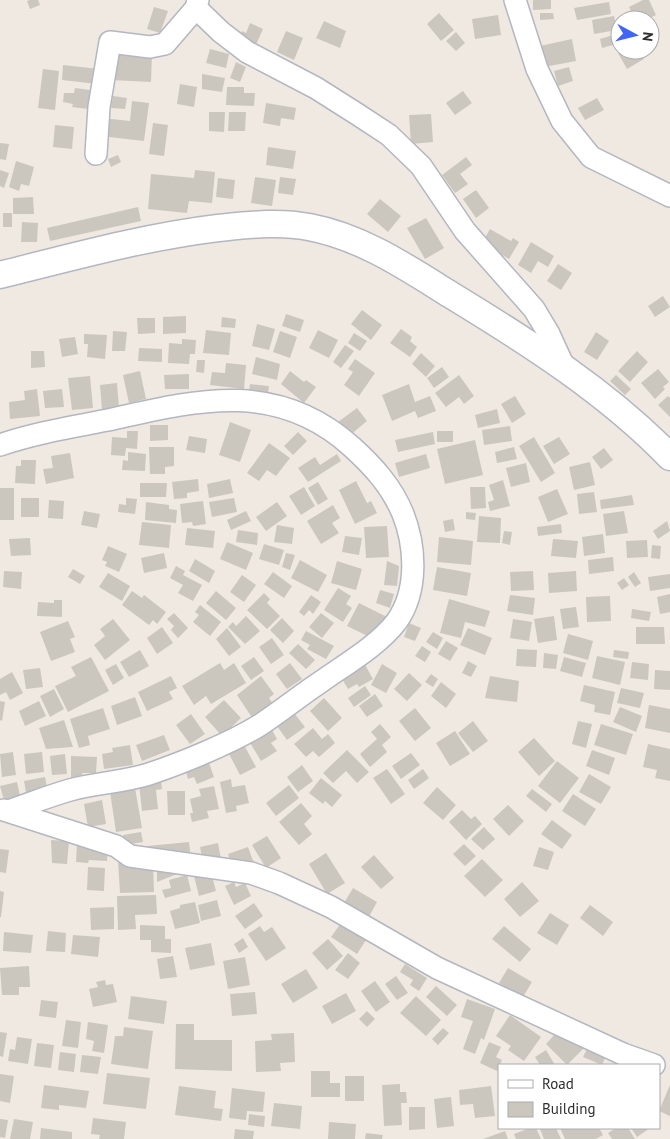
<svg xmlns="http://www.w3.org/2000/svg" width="670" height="1139" viewBox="0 0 670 1139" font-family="'PT Sans',sans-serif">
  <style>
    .building { fill: #cbc7bf }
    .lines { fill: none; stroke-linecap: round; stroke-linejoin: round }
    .minor-casing { stroke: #b4b7c1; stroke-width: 24 }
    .tertiary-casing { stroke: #b4b7c1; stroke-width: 29 }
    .minor { stroke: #fff; stroke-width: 21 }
    .tertiary { stroke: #fff; stroke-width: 26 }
  </style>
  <rect width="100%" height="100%" fill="#efe9e1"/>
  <!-- building -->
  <path class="building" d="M30,0H38L40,5L30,9L27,1Z
    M533,0H551V9L533,10Z
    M643,0H649L656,15L646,20H635L629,7Z
    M609,2L611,14L577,20L574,8Z
    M154,7L168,11L160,33L147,29Z
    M439,13L454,30L441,41L427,24Z
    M540,13H553L554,19L540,20Z
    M498,15L501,35L475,39L472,19Z
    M614,16L617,30L594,34L592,20Z
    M324,21L346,31L340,48L316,38Z
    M250,23L263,29L255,47L238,39L242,31L246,33Z
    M286,31L303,38L294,60L277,52Z
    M456,32L465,43L456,51L446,41Z
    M620,33V43L602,48L600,39Z
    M572,39L576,61L544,67L540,46Z
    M210,49L229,54L226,68L206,63Z
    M623,50H639L644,59L627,69L618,53Z
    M112,52L152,54L151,82L111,80Z
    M236,62L246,67L240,82L230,78Z
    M63,65L99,69L97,84L62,80Z
    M569,67L573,81L558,86L554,71Z
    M43,69L59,71L55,110L38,108Z
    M202,74L225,78L222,92L202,89Z
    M180,84L197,87L194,107L177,104Z
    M227,87H244V93H255L254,106L226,105Z
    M75,88L90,90L88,109L72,107L73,104L63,102L64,93H74Z
    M463,91L472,103L455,115L446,103Z
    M113,96L127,98L125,109L111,108Z
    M597,98L604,110L585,120L578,108Z
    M132,101L149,103L144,141L100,136L102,118L130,121Z
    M266,103L296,108L294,120L281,118L280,126L263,123Z
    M209,112H225L224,132L209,131Z
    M229,112H246L245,131H228Z
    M431,114L433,142L411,144L409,115Z
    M153,123L168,125L164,156L149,154Z
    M55,125L74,127L72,149L53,147Z
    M0,143L9,144L6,160L0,159Z
    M268,147L296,151L293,169L266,165Z
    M118,155L121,162L111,167L108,159Z
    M466,157L472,165L460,174L468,184L455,193L442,175Z
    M16,161L34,167L29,186L21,184L19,191L9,187Z
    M0,170L9,173L4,188L0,186Z
    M195,170L215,172L212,203L189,201L187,213L148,209L151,174L194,178Z
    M255,177L276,180L272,206L251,203Z
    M280,177L296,179L293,195L278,193Z
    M218,178L235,180L233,199L216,197Z
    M476,190L489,208L476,218L463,199Z
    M33,197L34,214H13V198Z
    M380,199L401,216L388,232L367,214Z
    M138,207L141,221L50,241L47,228Z
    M3,213H12V227H3Z
    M426,218L444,248L425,259L407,228Z
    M22,222L38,223L37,242H21Z
    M490,229L511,241L513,238L519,242L509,259L482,243Z
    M531,242L554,256L548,267L538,261L531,273L518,265Z
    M558,264L572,273L561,290L547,281Z
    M663,296L670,307L655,317L648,306Z
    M362,310L382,325L371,340L351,324Z
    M286,314L304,320L300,332L282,326Z
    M186,316V333L163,334V317Z
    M222,317L236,319L235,328L221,327Z
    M137,318H155V333L138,334Z
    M257,324L275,329L269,350L252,346Z
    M401,329L412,337L410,341L417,347L410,357L390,343Z
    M206,330L231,333L229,355L203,353Z
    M318,330L338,340L329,358L309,348Z
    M113,331L127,332L125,351H112Z
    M280,331L297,337L290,358L273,352Z
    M596,332L609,341L597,360L584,352Z
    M354,333L367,341L360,351L348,343Z
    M84,334L107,335L105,359L87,357L88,344H84Z
    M75,337L78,354L62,357L59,339Z
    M182,339L196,340L195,354H190L189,364L168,363L169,343L182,344Z
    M345,345L354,351L341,368L333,362Z
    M139,348L162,349V362L138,361Z
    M31,351H44L45,367L31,368Z
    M637,351L648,362L630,382L618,371Z
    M421,353L435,366L426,377L412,364Z
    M256,357L280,364L277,380L252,374Z
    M355,359L375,373L359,396L344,385L353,372L348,369Z
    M197,360H205L204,373L196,372Z
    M226,363L246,365L244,389L210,385L212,372L225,373Z
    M442,367L449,377L434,388L427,378Z
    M658,369L669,382L663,387L665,389L655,399L641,383Z
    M140,371L146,399L129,403L123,375Z
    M290,371L304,382L306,380L316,387L304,403L281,384Z
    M189,374V389H165L164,375Z
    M459,375L474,396L464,404L459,397L446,407L435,393Z
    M616,375L631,389L625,395L610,381Z
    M90,376L93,408L72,410L68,378Z
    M117,383L119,408L102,410L100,385Z
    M250,384L269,386L268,393L249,391Z
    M409,384L415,402L430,396L436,411L418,418L415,411L392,421L382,395Z
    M37,389L40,416L10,419L9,402L25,400L24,391Z
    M62,389L64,407L45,408L43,391Z
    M515,396L526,414L512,423L501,404Z
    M668,396L670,398V417L658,405Z
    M357,408L367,421L349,436L338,422Z
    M497,409L500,423L478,428L475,415Z
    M230,422L251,430L240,462L219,455Z
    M150,425H168V440L150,441Z
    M510,426L512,441L484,445L482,430Z
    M127,431H138L137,449L126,448L125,456L111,455L112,437L127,438Z
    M437,431H453V442H437Z
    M298,432L307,441L293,455L284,446Z
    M433,432L435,444L398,452L395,440Z
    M189,436L207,439L205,453L186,450Z
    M534,437L555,473L541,482L519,446Z
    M559,437L570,454L554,464L543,446Z
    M475,440L483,475L445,484L437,449Z
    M269,443L290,458L276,476L267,470L259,481L247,473Z
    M149,447H174V466L165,467V474H150Z
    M514,447L517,459L497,463L495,452Z
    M604,448L613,460L601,469L592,457Z
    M128,452L146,454L145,471L122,470L123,460L128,461Z
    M70,453L74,478L46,484L43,469L53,468L51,456Z
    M337,454L341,461L308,482L298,468L315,457L320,465Z
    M426,454L430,468L399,477L395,463Z
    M21,460H36L35,484L15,483L16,466H21Z
    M590,462L595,485L574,490L569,467Z
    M526,463L530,482L511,487L506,468Z
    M198,479L199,491L187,493V498L174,499L172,482Z
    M230,479L233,493L209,498L207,484Z
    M503,480L510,506L490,511L488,502L494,500L489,485Z
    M356,481L367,503L371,501L377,513L355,524L339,490Z
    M318,482L328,499L318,505L308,488Z
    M140,483H167L166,497H140Z
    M304,487L315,506L301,515L289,496Z
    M470,487H485L486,508L471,509Z
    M0,488H14V520H0Z
    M557,489L568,514L548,522L538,497Z
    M594,492L597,512L579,514L577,494Z
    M632,495L634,505L601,509L600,500Z
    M21,498H39V517H21Z
    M126,498L137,499L135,514L118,512L119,504L126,505Z
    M234,498L237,512L212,517L209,502Z
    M49,500L64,501L63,519L48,518Z
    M203,501L206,524L193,526L192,522L182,523L180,504Z
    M146,502L169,505V509L177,510L176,523L145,520Z
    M277,502L287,516L266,531L256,517Z
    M333,505L340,518L332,523L339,533L321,544L307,521Z
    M84,511L100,514L97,528L81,525Z
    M246,511L251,521L231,530L227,520Z
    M624,511L628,533L606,536L603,514Z
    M466,512L476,513L475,520L466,519Z
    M479,516L501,518L500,543L477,542Z
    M453,519L455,530L445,532L443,521Z
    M667,521L670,531L658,539L653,531Z
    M142,522L171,525L169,548L139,545Z
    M561,524L562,533L538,536L537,527Z
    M277,525L294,528L292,544L274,542Z
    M387,526L389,557L366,558L364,527Z
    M187,528L215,531L213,548L185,545Z
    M238,530L258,533L257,545L236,542Z
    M504,531L512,532L510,545L502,543Z
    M603,534L605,553L584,556L582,537Z
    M345,536L362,538L359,555L342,552Z
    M439,537L473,541L471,565L437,562Z
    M30,538L31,555L11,556L9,539Z
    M553,539L578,541L576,558L551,556Z
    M647,540L648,557L627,558L626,541Z
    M227,542L253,553L246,570L220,559Z
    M264,544L284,550L279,565L259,559Z
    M652,545L661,546L660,559L651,558Z
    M108,546L127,554L119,572L105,566L107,562L102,560Z
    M164,553L167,568L144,573L141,558Z
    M286,553L295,555L290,570L282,567Z
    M613,557L614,571L589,574L588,560Z
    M195,559L215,571L209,583L189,571Z
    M300,560L327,575L318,592L291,578Z
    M337,561L362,569L356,590L331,583Z
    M387,561L399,566L397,586L384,585Z
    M176,566L185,571L183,575L202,585L193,601L178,593L183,585L170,578Z
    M437,567L471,573L467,596L433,590Z
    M73,569L85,576L80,584L68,577Z
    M4,571L22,572L21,589L3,587Z
    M533,571L534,590L511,591L510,572Z
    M576,571L577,591L549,593L548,573Z
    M273,572L292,586L284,598L264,584Z
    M634,572L641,583L635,587L628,577Z
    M108,573L130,586L122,601L99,587Z
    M670,574V588L650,591L648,577Z
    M242,575L256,585L244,602L230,592Z
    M624,578L629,585L622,590L617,583Z
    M338,588L351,596L346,604L352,608L343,622L324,610Z
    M380,590L394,594L390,608L376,603Z
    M132,591L142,598L144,595L166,612L157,624L153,620L149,625L122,605Z
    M216,591L236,608L226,620L206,603Z
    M264,593L270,599L267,603L280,616L267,629L247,610Z
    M670,594V612L660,614L657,597Z
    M311,595L321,602L313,614L309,610L304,616L299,612Z
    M510,595L535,598L533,615L507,611Z
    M610,596L611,621L587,622L586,597Z
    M449,599L490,611L485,627L465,622L461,638L440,633Z
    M54,600H62V617L37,616L38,602L54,603Z
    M359,603L387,617L376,640L347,626Z
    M200,605L221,622L210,636L193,622L199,615L195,612Z
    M576,607L579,627L563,629L560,609Z
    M632,609L651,612L649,621L631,618Z
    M174,613L188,628L178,638L171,630L174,626L167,619Z
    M321,613L334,623L322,638L309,627Z
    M246,616L260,631L245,644L228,627L233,622L236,626Z
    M554,616L557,640L538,643L534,619Z
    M282,618L294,631L283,643L270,630Z
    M113,619L130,640L105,660L94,645L105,636L100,629Z
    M513,619L532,622L529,641L510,638Z
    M68,621L75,637L70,639L75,652L51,661L40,632Z
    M409,623L421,628L415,641L404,637Z
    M162,627L173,643L157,654L147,638Z
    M636,627H664L665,644H636Z
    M227,628L241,647L229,656L216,639Z
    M468,628L492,638L485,655L460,645Z
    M306,631L334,646L326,659L307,649L310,645L301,640Z
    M433,632L443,638L437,649L426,642Z
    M568,634L593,641L588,660L563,653Z
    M272,638L284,655L271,664L259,647Z
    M446,641L458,648L450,661L438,654Z
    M298,644L315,660L306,669L289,653Z
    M422,646L431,652L425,662L415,656Z
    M517,649L537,650L536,667L516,666Z
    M140,650L149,666L129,677L120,662Z
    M614,650L629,652L628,659L613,657Z
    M544,653L558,655L556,669L543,668Z
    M597,656L625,662L620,685L592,678Z
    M91,657L109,691L68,712L55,686L76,676L71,667Z
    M254,657L264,671L251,680L241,666Z
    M564,657L586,663L582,677L560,671Z
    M468,661L477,666L471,677L462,673Z
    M632,662L649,664L648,680L630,678Z
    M220,663L224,670L234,663L246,683L211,704L206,696L194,705L182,686Z
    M290,663L302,679L287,689L276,674Z
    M364,663L373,679L359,687L357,684L348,689L341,677Z
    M116,664L124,678L113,685L105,670Z
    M382,664L397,673L386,693L371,685Z
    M40,668L43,687L26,689L23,670Z
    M655,670L670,671V690L654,689Z
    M12,672L23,693L10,700L6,692L0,695V679Z
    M409,673L422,685L407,701L394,689Z
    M431,674L438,679L433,687L425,682Z
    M171,676L177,688L169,692L173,699L147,711L138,692Z
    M261,676L274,694L269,698L275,707L253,719L237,695Z
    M490,676L519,681L517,702L485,698Z
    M441,682L456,694L446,708L431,696Z
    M584,685L615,692L610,715L594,712L595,705L580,701Z
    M365,686L371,695L354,707L348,698Z
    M621,688L644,693L640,708L617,703Z
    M54,689L64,709L50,717L40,696Z
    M375,694L383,706L367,717L359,706Z
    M135,697L142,716L117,725L111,706Z
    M324,698L342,718L328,731L310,711Z
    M224,700L241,718L222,736L205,717Z
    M0,701L5,702L2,721L0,720Z
    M39,701L46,716L25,726L19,711Z
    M649,705L670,709V733L645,728Z
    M620,707L642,716L636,732L613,722Z
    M103,708L110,729L88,736L90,745L79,748L70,719Z
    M415,708L431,728L415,741L399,721Z
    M294,713L305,727L287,740L277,726Z
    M191,714L205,734L190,744L176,725Z
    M64,720L73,747L46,749L39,728Z
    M473,721L488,741L473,752L458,733Z
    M578,721L592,724L586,748L572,744Z
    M380,724L391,737L382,745L387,752L370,767L360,754L377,739L371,732Z
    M601,724L633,734L626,755L594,745Z
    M271,728L277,739L271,743L277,751L261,761L249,741Z
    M313,728L322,739L328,734L335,743L319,757L313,751L306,757L294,744Z
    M455,731L470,754L450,766L436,743Z
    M164,735L170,750L142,761L136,745Z
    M534,738L555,761L539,776L518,752Z
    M648,744L670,749V781L655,778L657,770L643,767Z
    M130,745L133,765L104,769L102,754L113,752L112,748Z
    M244,745L256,767L240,775L229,754Z
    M347,750L369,772L357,783L346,771L333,783L323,773Z
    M592,750L615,758L609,775L586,766Z
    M13,752L16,775L2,777L0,754Z
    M42,752L44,772L26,774L24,754Z
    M411,753L420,765L401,779L392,766Z
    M65,754L67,774L52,775L50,756Z
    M71,756L97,757L96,773H82V778H71Z
    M557,761L579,778L560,803L538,786Z
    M209,763L214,777L197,784L194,777L188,779L186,771Z
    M302,765L313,781L298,792L287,777Z
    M387,769L405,794L391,804L373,778Z
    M423,769L429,778L414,789L408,780Z
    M589,774L611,787L601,804L579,792Z
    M45,777L48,793L27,798L24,781Z
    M321,778L342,795L332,807L325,801L323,804L309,793Z
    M231,779L232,787L245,785L249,803L236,806L237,811L226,813L220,782Z
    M161,781L162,789L156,790L158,809L142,811L139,784Z
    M17,782L20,796L4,800L0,786Z
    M289,785L299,798L276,816L266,803Z
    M214,786L219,809L207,811L209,818L192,822L190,813H193L190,799L201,796L199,789Z
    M437,787L456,805L443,820L423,803Z
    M135,788L142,828L116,832L110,792Z
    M532,789L552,804L546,812L526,796Z
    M167,791H185V815H168Z
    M573,794L596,809L585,826L562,811Z
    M102,800L106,824L88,827L84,804Z
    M301,803L312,816L304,824L312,834L299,845L279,822Z
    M508,805L524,821L509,836L493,819Z
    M462,810L471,819L475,816L482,824L466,840L449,822Z
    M552,820L572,835L562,849L541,834Z
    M484,827L495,839L483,850L471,839Z
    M141,832L143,842L125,845L123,835Z
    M267,836L281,858L266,868L252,845Z
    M51,840L69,841L67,864L52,863Z
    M189,842L191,859L148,856L147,846Z
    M218,843L221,859L203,862L200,847Z
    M77,844L108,846L107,861L89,860L88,863L76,862Z
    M464,844L476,856L465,866L453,854Z
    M248,847L255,866L231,864L228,854Z
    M539,847L554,852L548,870L533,866Z
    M0,849L9,850L6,873L0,872Z
    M326,853L345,883L327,894L309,864Z
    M374,855L394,878L381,889L361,867Z
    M482,859L503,880L485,897L464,876Z
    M118,861H136L153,865L154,892L120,893Z
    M177,866V874L157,882V867Z
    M88,867L105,868L104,891L87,890Z
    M193,872L212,876L216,891L199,896Z
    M187,875L191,891L165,898L162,890L171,888L169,880Z
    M234,882L236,887L245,883L251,896L234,905L225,886Z
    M522,882L539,901L520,917L504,899Z
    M353,888L377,902L366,922L341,908Z
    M0,891L4,892L1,917H0Z
    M156,895L157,914L135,915L136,929L118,930L117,896Z
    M217,900L221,916L201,921L198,905Z
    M195,902L200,923L175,929L170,911L180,908V905Z
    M254,903L263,916L245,929L235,916Z
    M590,905L613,922L603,936L580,918Z
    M114,907V929L91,930L90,908Z
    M550,913L569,925L557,945L537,933Z
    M341,923L366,940L357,954L331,937Z
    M140,925L165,926V939H171V953L151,952V940H140Z
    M260,926L264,932L272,927L286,948L266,961L248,934Z
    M504,926L531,949L520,962L492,939Z
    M48,931L66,933L65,952L46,951Z
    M4,932L33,935L31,953L3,951Z
    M73,935L100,937L98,957L71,954Z
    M243,938L248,947L239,953L234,944Z
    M328,939L343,956L327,970L312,953Z
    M211,943L215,965L190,970L185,948Z
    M348,953L360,963L348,979L335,970Z
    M173,956L177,977L160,979L157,959Z
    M245,957L250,985L228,989L223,961Z
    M405,964L427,978L419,991L410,985L413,980L400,972Z
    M29,966L30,987H19V995H2L0,968Z
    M508,968L532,982L523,997L499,983Z
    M306,969L318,988L293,1003L281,984Z
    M396,976L408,993L397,1000L385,984Z
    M105,980L106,985L113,984L117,1002L93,1007L89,989L98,987L96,982Z
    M375,981L390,1002L376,1012L361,991Z
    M436,986L457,1005L447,1016L426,997Z
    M255,992L257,1014L232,1016L230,994Z
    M346,993L356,1011L332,1024L322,1006Z
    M131,996L167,1001L164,1024L128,1019Z
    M416,996L441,1020L426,1036L400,1013Z
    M467,999L495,1009L484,1040L481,1038L475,1054L463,1049L473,1021L461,1017Z
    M41,1000L58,1002L56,1018L39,1016Z
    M367,1011L375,1019L367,1027L359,1019Z
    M510,1015L541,1037L524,1061L508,1050L511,1046L496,1036Z
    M66,1020L81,1022L78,1048L62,1046Z
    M88,1022L108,1025L104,1053L92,1051L94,1041L86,1039Z
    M176,1024H194V1040H232V1071L175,1069Z
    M124,1027L153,1031L148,1069L111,1064L115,1036H123Z
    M443,1028L449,1033L438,1045L432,1039Z
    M0,1032L7,1033L3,1057L0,1056Z
    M294,1033L295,1062L280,1063L281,1071L256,1072L255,1041L272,1040L271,1034Z
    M556,1033L585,1047L567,1065L546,1044Z
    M17,1037L32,1039L28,1064L8,1061L10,1049L15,1050Z
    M489,1042L501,1047L496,1057L502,1060L497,1071L480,1063Z
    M37,1043L54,1045L51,1068L34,1066Z
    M587,1049L605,1058L602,1065L583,1057Z
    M546,1050L555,1065H540L535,1057Z
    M60,1052L76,1054L74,1072L58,1070Z
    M82,1055L101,1057L98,1074L80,1072Z
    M311,1071H330V1083H340V1097H311Z
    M107,1073L150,1078L146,1109L103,1104Z
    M0,1074L14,1076L10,1103L0,1101Z
    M345,1076H364V1101H345Z
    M400,1084V1092H406L407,1103H401L402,1125L384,1126L382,1085Z
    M44,1085L89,1091L86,1108L59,1105V1110L41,1108Z
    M670,1085V1116L659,1111Z
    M179,1086L216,1091L214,1108L223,1109L221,1121L175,1115Z
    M491,1086L495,1116L475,1118L473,1104L460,1105L459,1090Z
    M232,1088L265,1092L263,1112L247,1111L246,1120L229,1118Z
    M451,1097L454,1126L437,1128L434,1099Z
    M274,1103L302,1106L300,1129L271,1126Z
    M409,1107H425V1129L409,1130Z
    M249,1114L265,1116L264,1127L248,1125Z
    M93,1118L126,1122L124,1139H99L100,1135L91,1134Z
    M0,1119L8,1120L5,1138L0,1137Z
    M14,1119L33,1122L30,1139H10Z
    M329,1122L356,1124L355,1139H328Z
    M41,1128L72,1132V1139H40Z
    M530,1128H536L541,1139H516L514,1134Z
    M545,1128H556L561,1139H544L540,1129Z
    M560,1128H599L603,1135L596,1139H565Z
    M616,1128H628L635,1139H612L608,1133Z
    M631,1128H650L637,1137Z
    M235,1129L254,1131L253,1139H234Z
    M505,1131L508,1139H483Z
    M366,1133L383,1135L382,1139H365Z"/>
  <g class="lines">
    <!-- minor casing -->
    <g class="minor-casing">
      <path id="minor" d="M198,0L196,8L221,32L247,52L316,88L357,114L389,135L421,166L465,231L534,309L549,334L565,369
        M515,0L537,69L562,121L591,157L670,196
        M96,154L99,107L110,42L150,47L165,44L196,8
        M0,445C35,433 72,427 108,420C197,400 277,379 352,447C374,467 392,487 403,514C416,547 418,591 397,621C379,645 346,664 322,681C301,695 281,711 260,725C231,743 182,763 149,774C124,782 96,783 70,790C49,796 29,804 8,811
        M4,810L116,846L130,856L251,873L279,883L331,907L437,968L623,1054L654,1065"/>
    </g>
    <!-- tertiary casing -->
    <g class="tertiary-casing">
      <path id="tertiary" d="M0,275C72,257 144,237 218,228C248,225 279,221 309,227C362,237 406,267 451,295C528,342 607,392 670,457"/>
    </g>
    <!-- minor -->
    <use href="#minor" class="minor"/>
    <!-- tertiary -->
    <use href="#tertiary" class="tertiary"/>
  </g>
  <!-- legend -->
  <rect x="498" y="1064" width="162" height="65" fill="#ffffff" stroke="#ababab"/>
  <rect x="508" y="1080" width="25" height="8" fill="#ffffff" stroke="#ababab"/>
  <text x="542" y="1089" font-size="15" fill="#2e2e2e">Road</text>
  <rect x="508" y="1102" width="25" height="15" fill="#cbc7bf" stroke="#ababab"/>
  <text x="542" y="1114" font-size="15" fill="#2e2e2e">Building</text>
  <!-- north arrow -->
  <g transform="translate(635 35) rotate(97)"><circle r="24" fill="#ffffff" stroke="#ababab"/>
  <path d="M0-4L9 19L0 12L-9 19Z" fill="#4264fb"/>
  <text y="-8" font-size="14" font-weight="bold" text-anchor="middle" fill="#2e2e2e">N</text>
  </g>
</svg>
